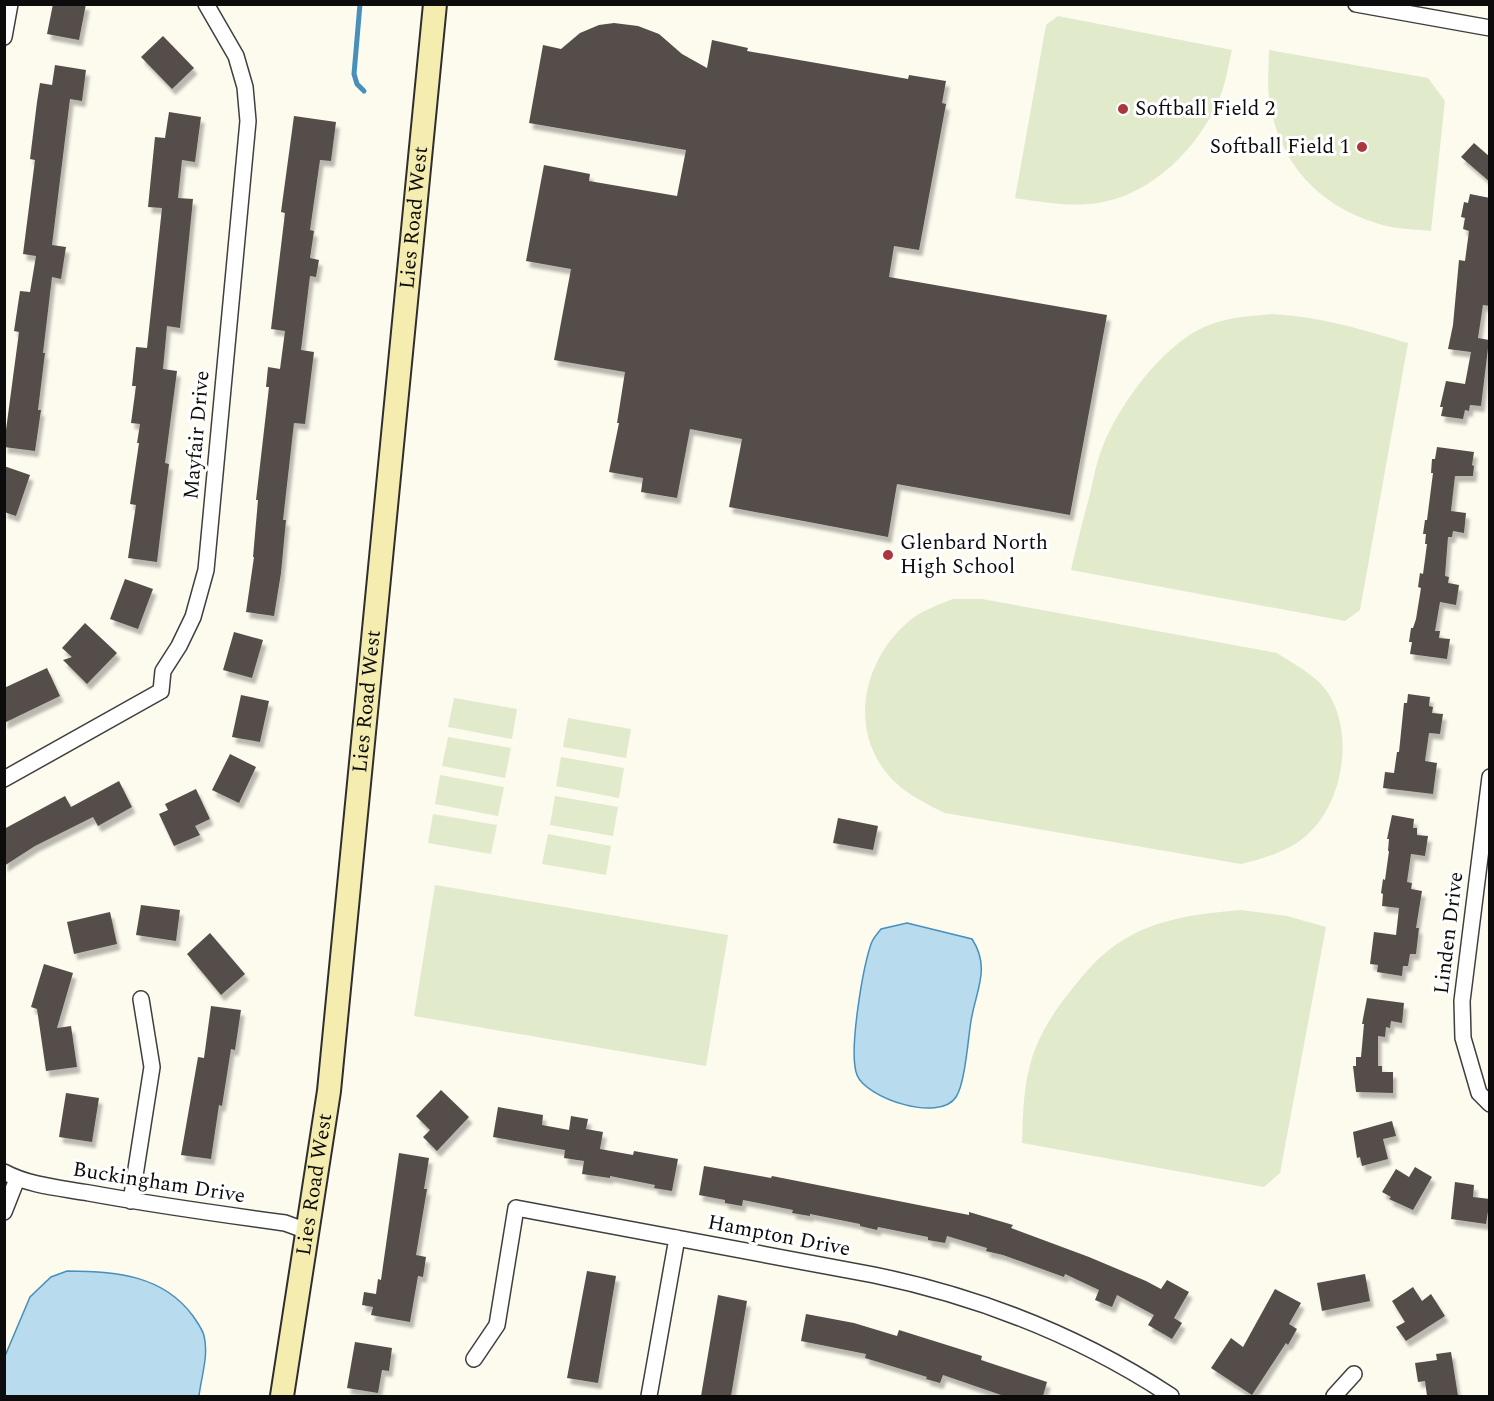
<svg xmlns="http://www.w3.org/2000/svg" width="1494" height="1401" viewBox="0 0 1494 1401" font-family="Spectral,serif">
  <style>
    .pitch { fill: #e1ebcc }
    .water { fill: #b8dbee; stroke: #4890bc; stroke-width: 1.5 }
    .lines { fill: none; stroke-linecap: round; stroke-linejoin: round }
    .stream { stroke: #4890bc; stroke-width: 5 }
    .building { fill: #544e4a; filter: url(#shadow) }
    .street-casing { stroke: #3f3f3f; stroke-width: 18 }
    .secondary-casing { stroke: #2e2e2e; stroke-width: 26 }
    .street { stroke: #fff; stroke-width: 15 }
    .secondary { stroke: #f5ecb0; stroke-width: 22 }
    .poi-dot { fill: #ab363d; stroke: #fff; stroke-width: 2 }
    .labels { text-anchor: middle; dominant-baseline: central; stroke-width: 6; stroke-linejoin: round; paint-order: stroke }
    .poi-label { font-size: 21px; fill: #0c0c0c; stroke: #fff; text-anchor: start }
    .street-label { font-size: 21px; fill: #0c0c0c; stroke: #fff }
  </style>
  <defs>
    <filter id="shadow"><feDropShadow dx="3.5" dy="6" stdDeviation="1.5" flood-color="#0004"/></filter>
  </defs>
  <rect width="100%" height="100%" fill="#fdfaee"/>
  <!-- pitch -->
  <path class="pitch" d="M1058,16L1232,50C1228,66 1226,84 1219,99C1199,148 1151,195 1098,203C1070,207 1042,202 1015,198L1046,25Z
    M1269,50L1428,78L1445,101L1431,231C1413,229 1392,229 1376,223C1315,204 1277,159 1269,97C1267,82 1269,65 1269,50Z
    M1272,314C1322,317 1360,329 1408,343L1360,610L1345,621L1071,570C1077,543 1084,516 1091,490C1094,475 1097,460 1103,446C1120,403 1165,342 1209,325C1229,317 1251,316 1272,314Z
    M953,599H982L1277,653C1291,662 1307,671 1319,682C1357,720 1346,800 1308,834C1290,851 1265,858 1241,864L945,813C924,803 900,791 885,771C849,724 865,659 908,622C920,611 938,605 953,599Z
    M454,698L517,709L512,739L448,727Z
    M568,718L631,729L626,758L563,747Z
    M448,737L511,748L505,778L442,766Z
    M561,757L624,768L619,798L556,786Z
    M440,775L504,787L498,816L435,804Z
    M555,796L618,807L613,836L550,825Z
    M433,814L497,825L491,854L428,843Z
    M548,834L611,846L606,875L542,864Z
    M435,885L728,935L706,1066L414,1016Z
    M1241,910L1287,916L1326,927L1280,1173L1264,1187L1022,1143C1023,1119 1023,1092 1029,1069C1036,1039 1053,1012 1072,989C1082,977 1091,965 1103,955C1142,920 1192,914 1241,910Z"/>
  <!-- water -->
  <path class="water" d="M907,923L972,939C991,968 976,990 971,1021C968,1039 965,1084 956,1097C939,1123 866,1098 857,1075C848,1052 863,968 871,944C873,938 877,934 881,929Z
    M67,1271C115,1271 163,1275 193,1316C197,1322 203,1330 204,1336C209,1355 201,1378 199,1396H5V1356L30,1297L51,1277Z"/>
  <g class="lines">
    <!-- stream -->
    <path class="stream" d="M360,4L354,74L357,84L364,91"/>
  </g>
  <!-- building -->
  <path class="building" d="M53,4H86L79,40L47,34Z
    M614,23L638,26L659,34L682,54L707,68L712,40L748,48L747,51L908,79L909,75L946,81L942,103L946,104L919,250L894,246L889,277L1107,315L1070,515L897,484L888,537L729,507L742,439L690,429L677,498L641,492L643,478L609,472L619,423H617L625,372L554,360L571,269L526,261L544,165L590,174L589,181L677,196L686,150L529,123L543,45L561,49L580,33L599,25Z
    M163,36L194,68L172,89L141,57Z
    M55,65L86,70L82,101L70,99L52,245L66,247L61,279L52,277L43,353H45L38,410H41L35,451L4,447V445L19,332L14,331L20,291L30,292L36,256L23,254L35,160L30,159L37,102L40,83L52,85Z
    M169,112L201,117L195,162L182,160L178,198L193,199L180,328L167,326L163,369L177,371L165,463L169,464L157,562L128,558L136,505L130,504L139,443H137L140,424L131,423L136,386H132L136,347L147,348L162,208L148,207L155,137L165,138Z
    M294,116L336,122L331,161L320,160L310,230L314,231L310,258L319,260L316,277L310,276L301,350L314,352L305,424L294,423L283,520H286L281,573L274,616L246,612L254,557H253L258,500H256L269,387H266L268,367L280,369L285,331L271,329L285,213L281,212Z
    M1474,143L1490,157V182L1461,157Z
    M1470,194L1490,198V306L1483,305L1478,338L1489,340L1481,406L1470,405L1469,411L1465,410L1463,419L1441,416L1443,407H1440L1446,381L1465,384L1471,352L1448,349L1453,325L1459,260L1465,261L1469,231L1463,229L1465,218L1461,217L1464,202L1468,203Z
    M1437,447L1474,452L1472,465L1474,466L1473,476H1455L1451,511L1466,513L1464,533L1453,531L1452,537H1448L1445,576L1449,577L1448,583L1459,585L1456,605L1440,602L1435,631H1440L1439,638L1450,639L1447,659L1410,654L1412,642H1409L1411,628H1413L1416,619L1421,588L1418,587L1420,573L1423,574L1427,544H1425L1426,534H1423L1425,520H1427L1433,473H1431L1432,459H1435Z
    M4,466L30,475L16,516L4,512Z
    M125,579L153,589L138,629L110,619Z
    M85,623L117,653L87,684L63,660L72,657L62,648Z
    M234,632L263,640L252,678L223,670Z
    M47,668L60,696L4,723V688Z
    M1408,694L1430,697L1429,706L1433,707L1432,713L1443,714L1440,734L1429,733L1425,761L1437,763L1433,794L1383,788L1385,772L1394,773L1397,752H1399L1404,703H1407Z
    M241,695L269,701L260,742L232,737Z
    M230,754L256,767L239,803L212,790Z
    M119,781L132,807L98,826L93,817L35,846L4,866V829L65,796L71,807Z
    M196,789L210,819L195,826L200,835L174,846L159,814L168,810L165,804Z
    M1392,815L1414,819L1413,828H1417V835L1428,836L1425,856L1411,854L1407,882L1412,883L1411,889L1422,891L1416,928H1419L1416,954H1410L1408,966H1403L1402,976L1377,972L1378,965L1370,964L1374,932L1396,935L1399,908L1382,906L1383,894L1381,893L1383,879L1385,880L1389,851H1388L1389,839H1387Z
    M838,818L878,826L873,850L833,843Z
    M141,905L180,910L176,941L136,935Z
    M110,912L117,944L74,954L67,922Z
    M210,933L245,974L221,995L187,954Z
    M44,964L73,973L57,1028L71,1026L77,1067L46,1071L37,1009L31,1007Z
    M1367,998L1404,1003L1402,1023L1391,1021L1390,1028L1386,1027L1385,1037L1378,1036V1066H1382V1072H1393V1093L1356,1092L1353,1066H1356V1057H1361L1364,1024H1362Z
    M211,1006L241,1010L235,1050L231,1049L222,1106L219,1105L211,1159L181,1155L198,1057L204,1058Z
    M441,1090L469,1117L437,1151L423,1137L430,1130L416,1116Z
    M66,1093L99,1098L92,1142L59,1137Z
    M498,1107L543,1115L542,1125L569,1130L571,1116L588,1119L586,1129L603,1132L600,1149L633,1155L634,1151L678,1159L672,1191L654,1188L655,1185L610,1176V1178L582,1174L584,1161L564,1158L565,1150L493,1137Z
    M1392,1121L1396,1136L1383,1139L1388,1159L1362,1166L1360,1157L1357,1158L1353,1132Z
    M399,1153L429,1158L424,1189H427L416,1255L426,1257L423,1277L418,1276L410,1322L371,1315L373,1307L362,1305L364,1292L376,1294L378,1279L381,1280Z
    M704,1166L771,1178L772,1176L969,1215V1212L1013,1225L1011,1228L1089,1257L1146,1281L1161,1289L1167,1280L1189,1292L1174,1318L1182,1323L1172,1339L1148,1325L1154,1315L1117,1295L1112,1307L1095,1300L1099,1290L1065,1274L1064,1277L1003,1255L986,1251L987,1248L947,1236L945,1243L928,1240V1237L878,1227L877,1230L860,1226V1224L810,1214V1216L792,1213L793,1210L743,1200L742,1206L725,1203V1200L699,1195Z
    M1415,1167L1432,1177L1413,1210L1389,1199L1391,1197L1382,1192L1396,1169L1409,1177Z
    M1455,1182L1474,1185L1473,1197L1490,1199L1486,1224L1451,1219Z
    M587,1271L616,1276L598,1383L567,1378Z
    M1365,1274L1370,1301L1322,1311L1317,1283Z
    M1413,1287L1422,1301L1431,1294L1445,1316L1406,1341L1396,1327L1405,1322L1392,1301Z
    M1275,1289L1301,1303L1289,1324L1297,1329L1288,1345L1286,1343L1252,1395L1211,1368L1231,1338L1243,1347Z
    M718,1295L747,1301L731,1396H701Z
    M806,1314L854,1323L897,1336L899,1330L982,1356L981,1360L1047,1382L1043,1396H1004L943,1375L940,1383L926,1379L927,1377L865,1358L866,1354L801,1341Z
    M355,1342L392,1348L389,1371L382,1370L378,1393L347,1388Z
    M1451,1352L1458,1396H1427L1425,1381L1418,1382L1415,1363L1437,1360L1436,1354Z"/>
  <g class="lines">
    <!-- street casing -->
    <g class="street-casing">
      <path id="street" d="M1356,4L1490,28
        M4,37L10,4
        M1490,777L1462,1001L1463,1038L1479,1093L1490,1104
        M4,779L161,691L163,671L179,646L193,617L206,570L248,121L245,87L236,56L206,4
        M4,1172C30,1186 61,1188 89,1193C154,1205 219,1214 285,1223L307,1231
        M131,1201L152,1067L141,999
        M4,1212L17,1179
        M474,1359L497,1325L516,1208L874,1275C980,1297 1080,1336 1171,1396
        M649,1396L677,1238
        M1334,1396L1354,1374"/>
    </g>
    <!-- secondary casing -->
    <g class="secondary-casing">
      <g id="secondary">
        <path id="s1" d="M282,1396L329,1091L435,4"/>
      </g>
    </g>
    <!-- street -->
    <use href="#street" class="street"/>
    <!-- secondary -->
    <use href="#secondary" class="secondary"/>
  </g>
  <!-- markers -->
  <g class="poi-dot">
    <circle cx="1123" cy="109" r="6"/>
    <circle cx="1362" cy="147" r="6"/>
    <circle cx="888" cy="555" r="6"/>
  </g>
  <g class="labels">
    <!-- poi labels -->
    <g class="poi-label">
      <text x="1135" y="109">Softball Field 2</text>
      <text x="1350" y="147" text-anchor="end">Softball Field 1</text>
      <text x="900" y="543">Glenbard North<tspan x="900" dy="24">High School</tspan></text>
    </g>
    <!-- street labels -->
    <g class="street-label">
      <text stroke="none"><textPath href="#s1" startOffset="1186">Lies Road West</textPath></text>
      <text transform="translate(197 435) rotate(-85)">Mayfair Drive</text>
      <text stroke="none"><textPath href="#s1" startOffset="700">Lies Road West</textPath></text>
      <text transform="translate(1449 933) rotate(-83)">Linden Drive</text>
      <text transform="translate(159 1183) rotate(9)">Buckingham Drive</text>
      <text stroke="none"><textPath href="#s1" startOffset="214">Lies Road West</textPath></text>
      <text transform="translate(779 1236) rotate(11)">Hampton Drive</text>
    </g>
  </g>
  <!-- border -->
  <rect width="1494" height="1401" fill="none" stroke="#0c0c0c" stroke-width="12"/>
</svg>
